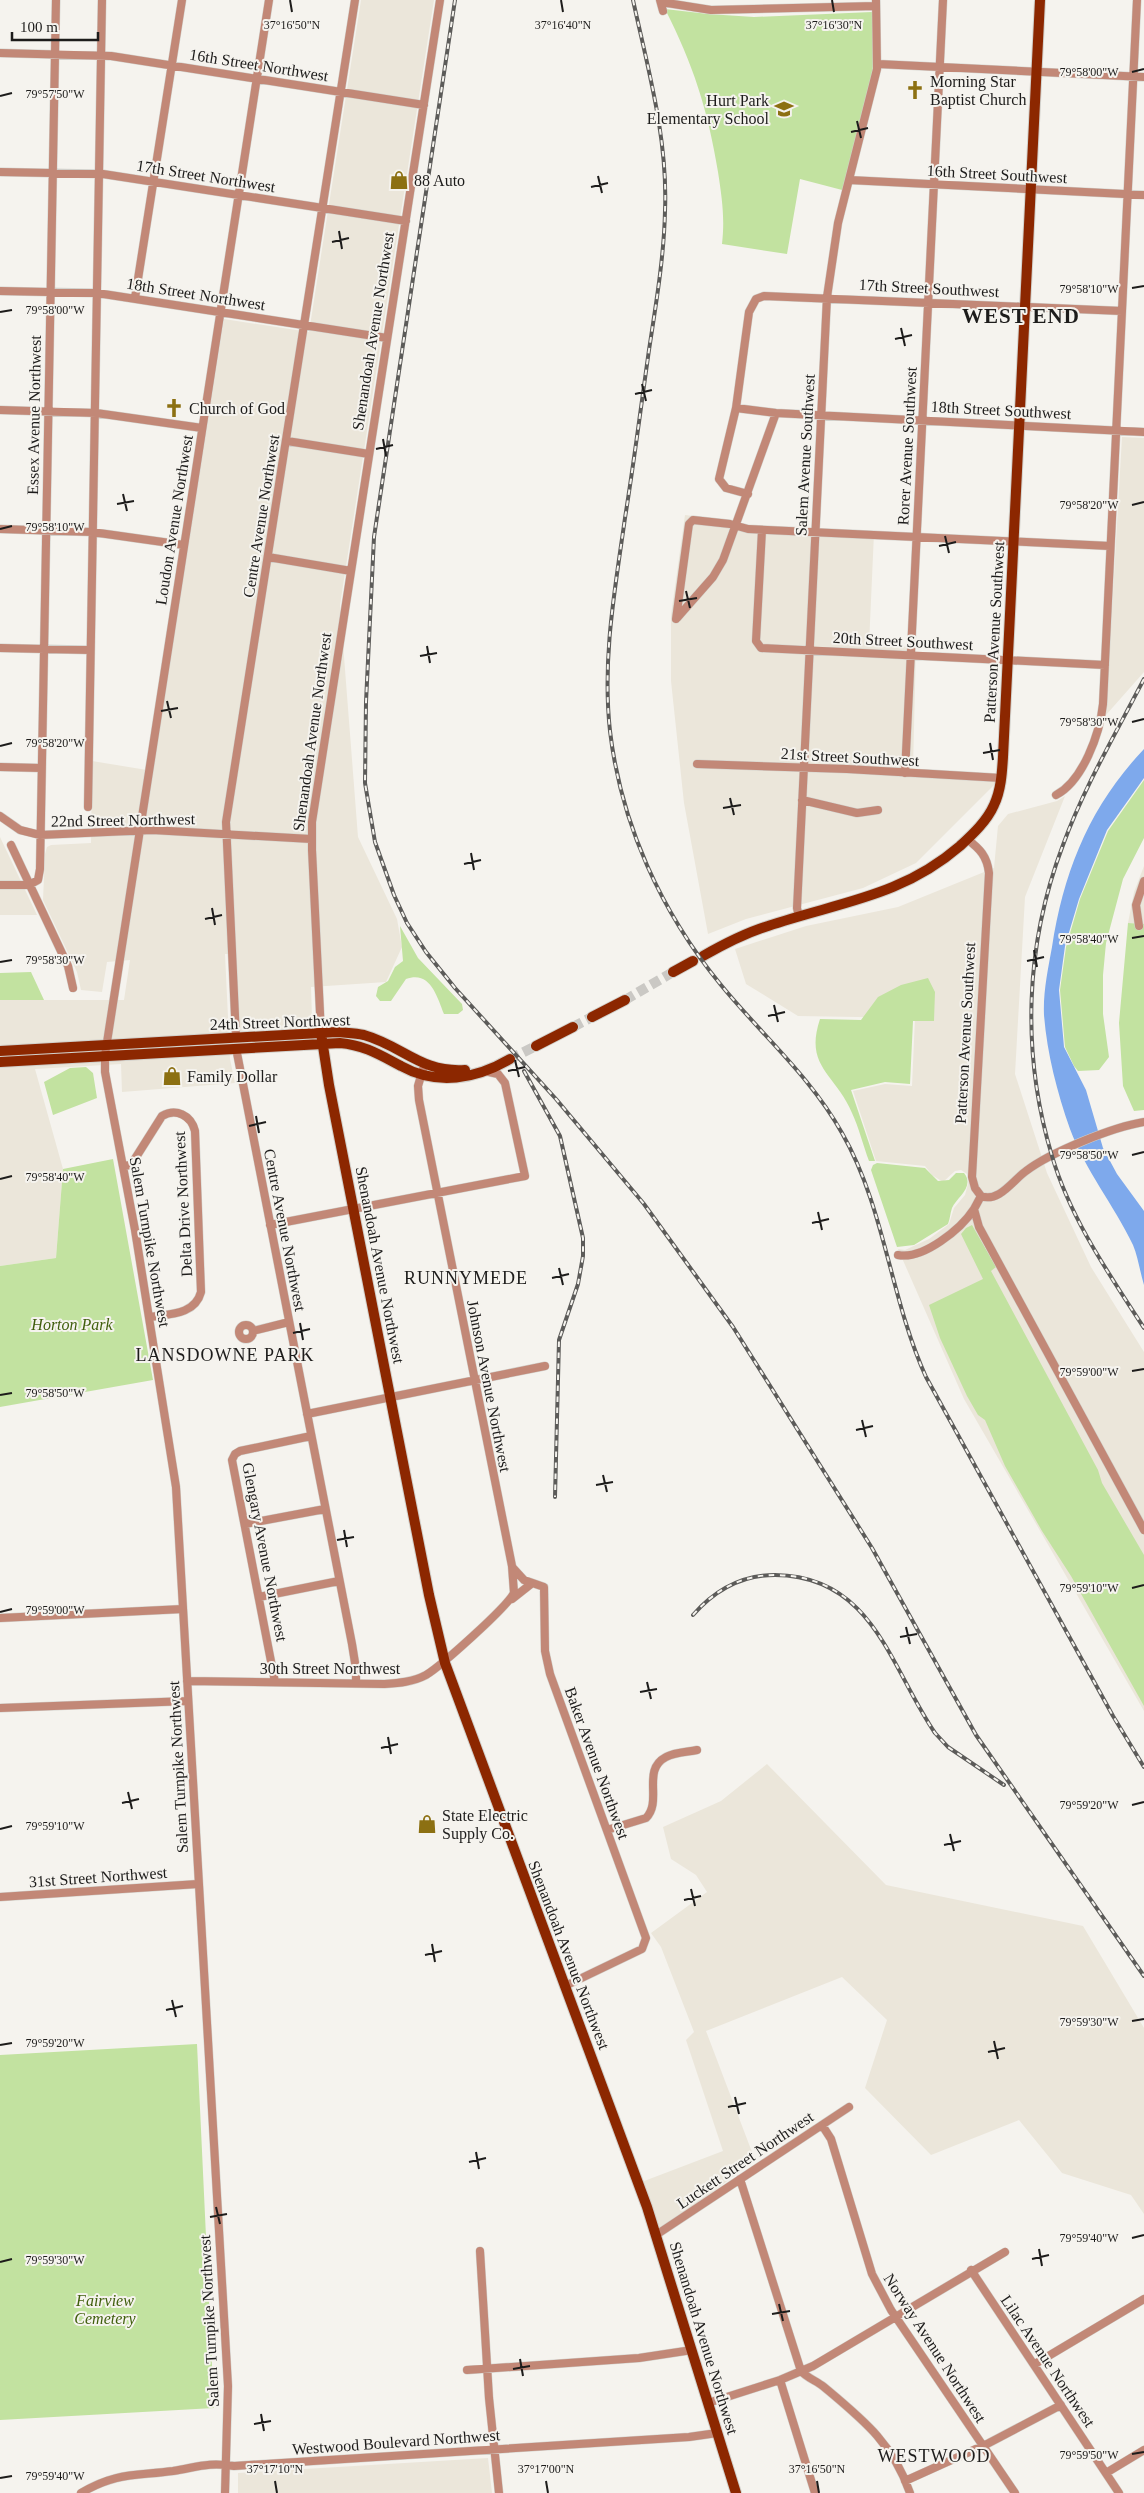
<svg xmlns="http://www.w3.org/2000/svg" width="1144" height="2493" viewBox="0 0 1144 2493" font-family="'Times New Roman',serif">
  <style>
    .built { fill: #ebe6da }
    .green { fill: #c2e2a0 }
    .water { fill: #7ea9ec }
    .lines { fill: none; stroke-linecap: round; stroke-linejoin: round }
    .major-tunnel { stroke: #cac8c4; stroke-width: 10; stroke-dasharray: 10 5; stroke-linecap: butt }
    .minor-casing { stroke: #d2d1cc; stroke-width: 9 }
    .major-casing { stroke: #d2d1cc; stroke-width: 12 }
    .minor { stroke: #c28877; stroke-width: 8 }
    .major { stroke: #8c2700; stroke-width: 10 }
    .rail-casing { stroke: #5c5b59; stroke-width: 4 }
    .rail { stroke: #f5f3ee; stroke-width: 2; stroke-dasharray: 5.5; stroke-linecap: butt }
    .ticks { fill: none; stroke: #1d1c1b; stroke-width: 2 }
    .labels { text-anchor: middle; dominant-baseline: central; stroke-width: 4; stroke-linejoin: round; paint-order: stroke }
    .street-label { font-size: 16px; fill: #1d1c1b; stroke: #f5f3ee }
    .poi-label { font-size: 16px; fill: #1d1c1b; stroke: #f5f3ee; text-anchor: start }
    .park-label { font-size: 16px; font-style: italic; fill: #3f5e0c; stroke: #f5f3ee }
    .neighbourhood-label { font-size: 18px; letter-spacing: 1px; fill: #1d1c1b; stroke: #f5f3ee }
    .district-label { font-size: 21px; font-weight: bold; letter-spacing: 1px; fill: #1d1c1b; stroke: #f5f3ee }
    .ticks-label { font-size: 12px; text-anchor: middle; fill: #1d1c1b; stroke: #f5f3ee; stroke-width: 4; stroke-linejoin: round; paint-order: stroke }
  </style>
  <rect width="100%" height="100%" fill="#f5f3ee"/>
  <!-- built -->
  <path class="built" d="M361,0H434L340,605L358,837L397,919L402,947L386,982L311,987L312,1018L310,1025L306,1028L240,1031L236,954H225L230,1059L235,1083L122,1092L121,1064L35,1069L63,1169L56,1258L0,1266V1000H124L130,960L107,962L102,992L81,990L77,972L43,900L45,854L47,847L51,845L91,843L92,761L153,771L224,319L309,332Z
    M1122,437L1144,438V672L1106,715Z
    M685,515L726,520L743,526L874,533L869,645L916,647L913,768L1001,778L916,863L863,888L746,919L708,934L684,803L671,681V615Z
    M1065,796L1025,897L1015,1074L1047,1173L1091,1267L1144,1352V1711L964,1399L898,1249L905,1250L929,1239L949,1224L954,1208L965,1195L969,1180L967,1174L961,1170L955,1171L943,1182L932,1175L925,1166L876,1161L853,1091L885,1084L912,1086L915,1018L798,1016L746,984L735,949L806,926L898,907L994,868L998,826L1008,814L1057,801Z
    M0,837L37,915H0Z
    M1144,866V924L1128,923L1134,892Z
    M767,1764L886,1885L1083,1926L1144,2028V2214L1131,2195L1062,2173L1019,2120L931,2155L865,2088L887,2020L842,1977L706,2031L755,2160L656,2235L639,2183L723,2151L686,2040L694,2032L661,1947L651,1933L707,1892L696,1875L671,1859L663,1827L721,1801Z
    M488,2458L492,2493H238V2473Z"/>
  <!-- green -->
  <path class="green" d="M665,9L708,14L754,17L872,12L878,64L846,191L800,179L787,254L722,244C725,218 722,198 718,172C708,110 693,64 665,9Z
    M1144,780V838L1123,879L1106,943L1103,975V1014L1109,1057L1099,1070L1078,1071L1074,1066L1065,1047L1060,990L1066,947L1080,899L1108,831Z
    M1128,923L1144,924V1110L1134,1111L1123,1086L1119,1023Z
    M400,926L418,958L462,1004L463,1010L458,1014H444C437,996 430,970 406,979L391,1001H380L376,996L378,987L388,981L395,967L403,961Z
    M31,972L44,1000H0V973Z
    M928,978L935,992L934,1021H913L910,1084L885,1082L851,1090L875,1161H869C863,1145 859,1128 852,1113C835,1073 804,1067 820,1019L861,1020L878,997L901,985Z
    M86,1067L93,1073L97,1098L53,1115L44,1082L70,1068Z
    M113,1159L153,1380L0,1407V1266L56,1258L63,1169Z
    M877,1163L925,1168L938,1181L949,1180L956,1173H964C975,1187 957,1197 952,1208C950,1214 950,1219 948,1224L914,1245L897,1247L871,1170L873,1165Z
    M972,1225L996,1267L991,1271L1098,1470L1102,1483L1144,1555V1706L1071,1576L1042,1531L1005,1466L985,1420L978,1415L967,1396L940,1338L929,1305L983,1279L961,1234L966,1228Z
    M197,2044L214,2408L0,2420V2055Z"/>
  <!-- water -->
  <path class="water" d="M1144,749V778L1107,830L1079,899L1065,946L1059,990L1064,1047L1086,1090L1103,1148L1117,1174L1144,1211V1285C1140,1272 1138,1257 1133,1245C1114,1205 1085,1170 1070,1129C1057,1092 1047,1053 1044,1015C1043,992 1048,969 1052,947C1064,870 1090,806 1144,749Z"/>
  <g class="lines">
    <!-- major-tunnel -->
    <path class="major-tunnel" d="M625,1000L673,972
      M573,1027L592,1017
      M510,1059L536,1046"/>
    <!-- minor casing -->
    <g class="minor-casing">
      <path id="minor" d="M660,0L663,11
        M661,2L711,10L876,6
        M0,53L111,56L424,105
        M878,64L1144,77
        M0,172L103,174L406,221
        M849,180L1144,195
        M0,291L97,293L387,338
        M135,298L182,0
        M736,408L776,413L1144,432
        M0,410L96,413L202,428
        M287,441L369,454
        M748,494L726,488L719,479L736,408L749,312L756,299L764,296L1122,311
        M0,529L92,532L184,545
        M762,530L756,641L761,648L1105,665
        M268,557L351,571
        M677,618L713,577L723,560L776,413
        M676,619L689,524L693,520L730,524L748,529L1110,546
        M0,648L90,650
        M697,764L847,769L1001,778
        M0,767L41,768
        M905,773L943,0
        M1056,795C1083,781 1100,733 1103,704L1137,0
        M802,800L857,813L878,810
        M88,807L102,0
        M0,816L20,830L40,835L152,830L311,839
        M967,839C980,849 987,856 989,873L972,1177L975,1188L981,1196
        M11,845L68,966L73,988
        M0,885H29L38,880L40,869L56,0
        M799,917L797,908L827,297L838,223L877,69L876,0
        M1139,926L1136,905L1144,881
        M321,1033L312,850V822L440,0
        M236,1037L226,822L355,0
        M236,1048L352,1644L356,1669V1682
        M123,1166L131,1165L162,1116C176,1108 191,1115 195,1131L201,1292C195,1315 169,1314 150,1317
        M981,1196L974,1209L979,1227L1144,1530
        M981,1196C999,1203 1013,1180 1026,1171C1051,1152 1113,1127 1144,1122
        M270,1225L525,1176L505,1083L498,1074L489,1072
        M898,1255C923,1260 961,1229 974,1209
        M239 1332a7 7 0 1 1 14 0a7 7 0 1 1-14 0Z
        M253,1331L289,1322
        M307,1414L545,1366
        M245,1524L325,1509
        M513,1568L524,1580L544,1587L545,1651L550,1674L646,1938L642,1949L565,1986
        M259,1597L339,1581
        M512,1599L531,1584
        M0,1618L183,1609
        M187,1681L384,1684C398,1683 413,1682 426,1675C441,1666 506,1608 514,1593L512,1566L419,1100L418,1086L423,1069
        M275,1682L232,1460L235,1454L240,1451L311,1436
        M0,1708L188,1701
        M607,1830L646,1818C663,1801 641,1770 666,1757C675,1752 687,1752 697,1750
        M0,1897L198,1884
        M822,2125L831,2139L872,2274L891,2310L1015,2493
        M740,2179L801,2371C807,2378 817,2381 824,2387C862,2419 893,2443 910,2493
        M656,2235L849,2107
        M480,2251L489,2398L499,2493
        M971,2270L1119,2493
        M1035,2364L1144,2299
        M467,2370L639,2358L692,2350
        M780,2380L815,2493
        M708,2403L780,2380L813,2366L1005,2252
        M1106,2473L1144,2450
        M905,2481L987,2444L1061,2405
        M81,2493C116,2472 136,2476 173,2471C198,2467 208,2462 234,2466L689,2437L717,2433
        M225,2493L228,2386L176,1487L135,1230L105,1072V1055L269,0"/>
    </g>
    <!-- major casing -->
    <g class="major-casing">
      <path id="major" d="M703,956C724,944 745,933 768,926C839,902 901,897 960,846C973,834 987,821 994,805C1001,790 1002,773 1003,757L1040,0
        M673,972L693,961
        M592,1017L625,1000
        M321,1033L329,1085L429,1595L445,1663L647,2207L736,2493
        M536,1046L573,1027
        M0,1051L337,1032C346,1033 355,1033 364,1035C403,1046 421,1073 465,1070
        M0,1062L340,1043C364,1045 380,1055 401,1066C437,1086 476,1079 510,1059"/>
    </g>
    <!-- minor -->
    <use href="#minor" class="minor"/>
    <!-- major -->
    <use href="#major" class="major"/>
    <!-- rail casing -->
    <g class="rail-casing">
      <path id="rail" d="M455,0L374,537L366,702L365,783L375,842L394,895L407,923L426,952L455,988L556,1099L644,1204L733,1327L872,1548L976,1735L1144,1976
        M633,0C648,69 668,139 665,211C664,257 656,304 649,350C641,406 634,462 625,518C615,589 602,659 610,731C621,824 661,912 721,985C761,1034 811,1077 842,1133C885,1208 890,1298 926,1377L1113,1716L1144,1767
        M1144,679C1116,733 1084,787 1063,845C1025,945 1021,1053 1052,1156C1070,1218 1109,1274 1144,1328
        M524,1071L560,1136L583,1238V1256L578,1284L559,1340L555,1497
        M693,1615C715,1590 741,1575 775,1575C873,1576 890,1667 935,1733L948,1747L1004,1785"/>
    </g>
    <!-- rail -->
    <use href="#rail" class="rail"/>
  </g>
  <!-- ticks -->
  <path class="ticks" d="M290,0L292,12M561,0L563,12M832,0L834,12M1132,72L1144,69M0,96L12,93M857,121L861,138M851,132L868,128M598,176L602,193M591,187L608,183M339,231L342,249M332,242L349,238M1132,288L1144,286M0,312L12,310M901,328L905,346M895,339L912,335M642,384L646,401M635,394L652,390M383,439L386,456M376,449L393,445M123,494L127,511M117,504L134,501M1132,505L1144,502M0,529L12,526M945,536L949,553M939,546L956,542M686,591L690,608M679,601L697,598M427,646L430,663M420,656L437,653M167,701L171,718M161,711L178,708M1132,722L1144,719M990,743L993,760M0,746L12,743M983,753L1000,750M730,798L734,815M723,808L741,805M471,853L474,870M464,864L481,860M212,908L215,925M205,919L222,915M1132,938L1144,936M1034,950L1037,967M1027,961L1044,957M0,962L12,960M774,1005L778,1022M768,1016L785,1012M515,1060L519,1077M508,1071L525,1067M256,1116L259,1133M249,1126L266,1122M1132,1155L1144,1152M0,1179L12,1176M818,1212L822,1230M812,1223L829,1219M559,1268L563,1285M552,1278L569,1274M300,1323L303,1340M293,1333L310,1329M1132,1371L1144,1369M0,1395L12,1393M862,1420L866,1437M856,1430L873,1426M603,1475L607,1492M596,1485L613,1482M344,1530L347,1547M337,1540L354,1537M1132,1588L1144,1585M0,1612L12,1609M906,1627L910,1644M900,1637L917,1634M647,1682L651,1699M640,1692L657,1689M388,1737L391,1754M381,1748L398,1744M128,1792L132,1809M122,1803L139,1799M1132,1805L1144,1802M0,1829L12,1826M950,1834L954,1851M944,1845L961,1841M691,1889L695,1906M684,1900L701,1896M432,1944L435,1962M425,1955L442,1951M172,2000L176,2017M166,2010L183,2006M1132,2021L1144,2019M994,2041L998,2059M0,2045L12,2043M988,2052L1005,2048M735,2097L739,2114M728,2107L746,2103M476,2152L479,2169M469,2162L486,2158M216,2207L220,2224M210,2217L227,2214M1132,2238L1144,2235M1039,2249L1042,2266M1032,2259L1049,2255M0,2262L12,2259M779,2304L783,2321M772,2314L790,2311M520,2359L523,2376M513,2369L530,2366M261,2414L264,2431M254,2424L271,2421M1132,2454L1144,2452M0,2478L12,2476M275,2481L277,2493M546,2481L548,2493M817,2481L819,2493"/>
  <!-- icons -->
  <defs>
    <g id="church-bare" transform="scale(1.5)"><path d="M-1.2-6h2.4v3.5h3.3v2.4h-3.3V6h-2.4V-.1h-3.3v-2.4h3.3Z" fill="#8c7012" stroke="#f5f3ee" stroke-width="2.5" paint-order="stroke"/></g>
    <g id="school-bare" transform="scale(1.5)"><path d="M0-5L7-2L0 1L-7-2ZM-4 1L0 2.5L4 1V4Q0 6-4 4Z" fill="#8c7012" stroke="#f5f3ee" stroke-width="2.5" paint-order="stroke"/></g>
    <g id="shop-bare" transform="scale(1.5)"><path d="M-5-2.5h2.3a2.7 3.5 0 0 1 5.4 0H5L5.5 6h-11ZM-1.5-2.5h3a1.5 2.3 0 0 0-3 0Z" fill="#8c7012" stroke="#f5f3ee" stroke-width="2.5" paint-order="stroke"/></g>
  </defs>
  <g fill-rule="evenodd">
    <use href="#church-bare" x="915" y="90"/>
    <use href="#school-bare" x="784" y="109"/>
    <use href="#shop-bare" x="399" y="180"/>
    <use href="#church-bare" x="174" y="408"/>
    <use href="#shop-bare" x="172" y="1076"/>
    <use href="#shop-bare" x="427" y="1824"/>
  </g>
  <g class="labels">
    <!-- street labels -->
    <g class="street-label">
      <text transform="translate(259 65) rotate(9)">16th Street Northwest</text>
      <text transform="translate(997 174) rotate(3)">16th Street Southwest</text>
      <text transform="translate(206 176) rotate(9)">17th Street Northwest</text>
      <text transform="translate(929 288) rotate(3)">17th Street Southwest</text>
      <text transform="translate(196 294) rotate(9)">18th Street Northwest</text>
      <text transform="translate(373 331) rotate(-81)">Shenandoah Avenue Northwest</text>
      <text transform="translate(1001 410) rotate(3)">18th Street Southwest</text>
      <text transform="translate(34 415) rotate(-89)">Essex Avenue Northwest</text>
      <text transform="translate(907 446) rotate(-87)">Rorer Avenue Southwest</text>
      <text transform="translate(805 455) rotate(-87)">Salem Avenue Southwest</text>
      <text transform="translate(261 516) rotate(-81)">Centre Avenue Northwest</text>
      <text transform="translate(174 520) rotate(-81)">Loudon Avenue Northwest</text>
      <text transform="translate(994 632) rotate(-87)">Patterson Avenue Southwest</text>
      <text transform="translate(903 641) rotate(3)">20th Street Southwest</text>
      <text transform="translate(312 732) rotate(-82)">Shenandoah Avenue Northwest</text>
      <text transform="translate(850 757) rotate(3)">21st Street Southwest</text>
      <text transform="translate(123 820) rotate(-1)">22nd Street Northwest</text>
      <text transform="translate(280 1022) rotate(-2)">24th Street Northwest</text>
      <text transform="translate(965 1033) rotate(-87)">Patterson Avenue Southwest</text>
      <text transform="translate(183 1204) rotate(-93)">Delta Drive Northwest</text>
      <text transform="translate(285 1230) rotate(79)">Centre Avenue Northwest</text>
      <text transform="translate(150 1242) rotate(80)">Salem Turnpike Northwest</text>
      <text transform="translate(380 1265) rotate(79)">Shenandoah Avenue Northwest</text>
      <text transform="translate(489 1386) rotate(79)">Johnson Avenue Northwest</text>
      <text transform="translate(265 1552) rotate(79)">Glengary Avenue Northwest</text>
      <text x="330" y="1668">30th Street Northwest</text>
      <text transform="translate(597 1763) rotate(70)">Baker Avenue Northwest</text>
      <text transform="translate(178 1767) rotate(-93)">Salem Turnpike Northwest</text>
      <text transform="translate(98 1877) rotate(-4)">31st Street Northwest</text>
      <text transform="translate(569 1955) rotate(69)">Shenandoah Avenue Northwest</text>
      <text transform="translate(745 2160) rotate(-34)">Luckett Street Northwest</text>
      <text transform="translate(209 2321) rotate(-93)">Salem Turnpike Northwest</text>
      <text transform="translate(704 2338) rotate(73)">Shenandoah Avenue Northwest</text>
      <text transform="translate(935 2348) rotate(57)">Norway Avenue Northwest</text>
      <text transform="translate(1048 2361) rotate(56)">Lilac Avenue Northwest</text>
      <text transform="translate(396 2442) rotate(-4)">Westwood Boulevard Northwest</text>
    </g>
    <!-- poi labels -->
    <g class="poi-label">
      <text x="930" y="81">Morning Star<tspan x="930" dy="18">Baptist Church</tspan></text>
      <text x="769" y="100" text-anchor="end">Hurt Park<tspan x="769" dy="18">Elementary School</tspan></text>
      <text x="414" y="180">88 Auto</text>
      <text x="189" y="408">Church of God</text>
      <text x="187" y="1076">Family Dollar</text>
      <text x="442" y="1815">State Electric<tspan x="442" dy="18">Supply Co.</tspan></text>
    </g>
    <!-- park labels -->
    <g class="park-label">
      <text x="72" y="1324">Horton Park</text>
      <text x="105" y="2300">Fairview<tspan x="105" dy="18">Cemetery</tspan></text>
    </g>
    <!-- neighbourhood labels -->
    <g class="neighbourhood-label">
      <text x="466" y="1278">RUNNYMEDE</text>
      <text x="225" y="1355">LANSDOWNE PARK</text>
      <text x="934" y="2456">WESTWOOD</text>
    </g>
    <!-- district labels -->
    <g class="district-label">
      <text x="1021" y="316">WEST END</text>
    </g>
  </g>
  <g class="ticks-label">
    <text x="292" y="29">37°16'50"N</text>
    <text x="563" y="29">37°16'40"N</text>
    <text x="834" y="29">37°16'30"N</text>
    <text x="1089" y="76">79°58'00"W</text>
    <text x="55" y="98">79°57'50"W</text>
    <text x="1089" y="293">79°58'10"W</text>
    <text x="55" y="314">79°58'00"W</text>
    <text x="1089" y="509">79°58'20"W</text>
    <text x="55" y="531">79°58'10"W</text>
    <text x="1089" y="726">79°58'30"W</text>
    <text x="55" y="747">79°58'20"W</text>
    <text x="1089" y="943">79°58'40"W</text>
    <text x="55" y="964">79°58'30"W</text>
    <text x="1089" y="1159">79°58'50"W</text>
    <text x="55" y="1181">79°58'40"W</text>
    <text x="1089" y="1376">79°59'00"W</text>
    <text x="55" y="1397">79°58'50"W</text>
    <text x="1089" y="1592">79°59'10"W</text>
    <text x="55" y="1614">79°59'00"W</text>
    <text x="1089" y="1809">79°59'20"W</text>
    <text x="55" y="1830">79°59'10"W</text>
    <text x="1089" y="2026">79°59'30"W</text>
    <text x="55" y="2047">79°59'20"W</text>
    <text x="1089" y="2242">79°59'40"W</text>
    <text x="55" y="2264">79°59'30"W</text>
    <text x="1089" y="2459">79°59'50"W</text>
    <text x="275" y="2473">37°17'10"N</text>
    <text x="546" y="2473">37°17'00"N</text>
    <text x="817" y="2473">37°16'50"N</text>
    <text x="55" y="2480">79°59'40"W</text>
  </g>
  <!-- scale -->
  <path d="M12 32v8h86v-8" fill="none" stroke="#1d1c1b" stroke-width="2.5"/>
  <text x="20" y="32" font-size="15" fill="#1d1c1b" stroke="#f5f3ee" stroke-width="4" paint-order="stroke">100 m</text>
</svg>
